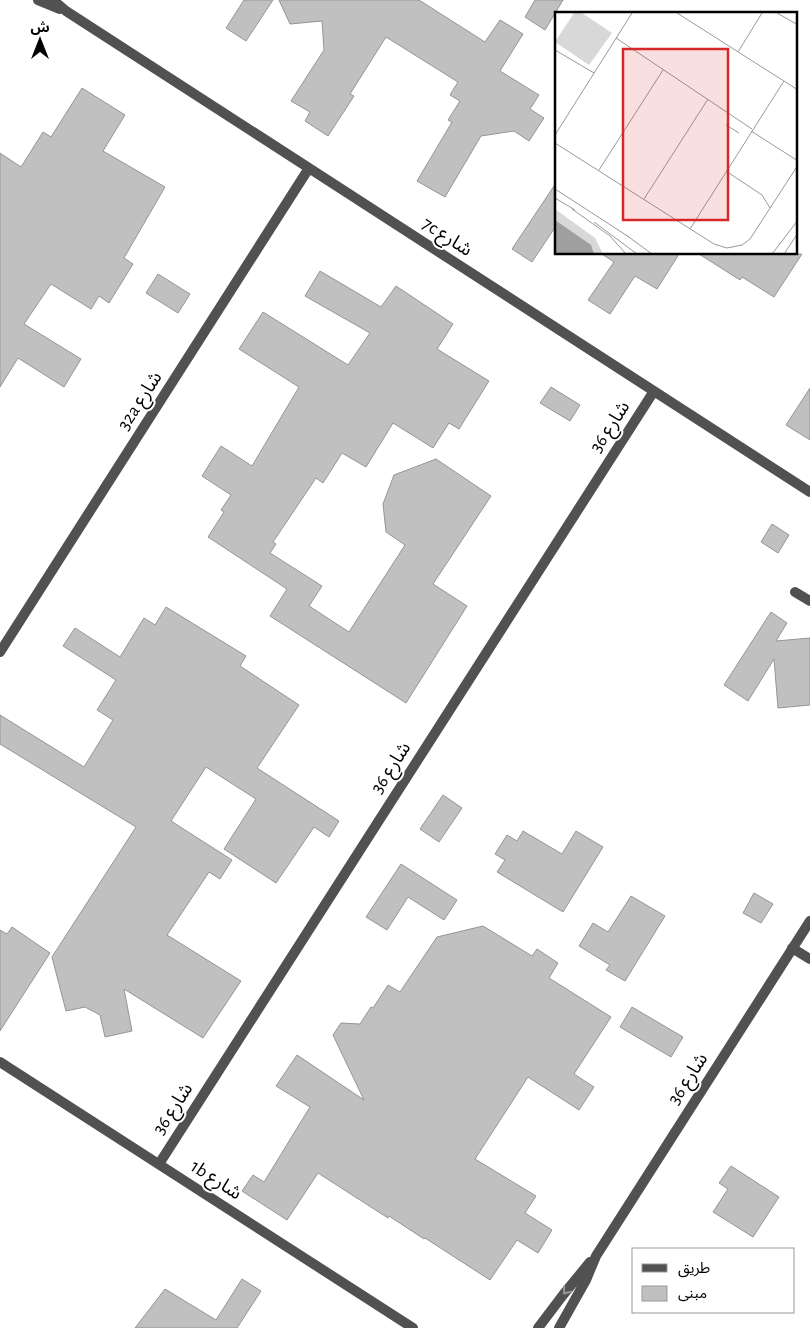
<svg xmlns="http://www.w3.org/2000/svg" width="810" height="1328" viewBox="0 0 810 1328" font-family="'Alegreya Sans','Noto Sans Arabic',sans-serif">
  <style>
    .building { fill: #c0c0c0; stroke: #959595 }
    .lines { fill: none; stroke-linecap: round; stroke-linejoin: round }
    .service { stroke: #515151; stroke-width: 10 }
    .minor { stroke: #515151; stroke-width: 10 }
    .oneway { stroke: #979797 }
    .labels { text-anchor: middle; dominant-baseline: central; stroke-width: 4; stroke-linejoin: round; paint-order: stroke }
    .street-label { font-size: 19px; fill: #000; stroke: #fff }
    .inset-road { fill: none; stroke: #999; stroke-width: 1 }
    .view { fill: #d62828; fill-opacity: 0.15; stroke: #d62828; stroke-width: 2.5 }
    .inset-edge { fill: none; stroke: #000; stroke-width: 2.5 }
  </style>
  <rect width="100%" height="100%" fill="#fff"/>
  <!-- building -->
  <path class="building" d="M244,0H273L246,41L226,28Z
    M279,0H419L485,42L500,20L523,34L500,71L539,95L530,109L544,118L529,141L514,131L481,136L445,197L417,181L452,122L448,120L460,101L450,95L458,82L386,37L350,94L354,96L328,136L305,121L310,112L291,101L324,50L322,21L290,24Z
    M535,0H563L545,30L525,17Z
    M82,88L125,115L103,151L165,187L124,258L133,264L109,303L99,296L91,309L51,284L24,324L81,359L64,387L18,358L0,387V153L21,167L43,132L51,137Z
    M556,183V226L532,262L512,249Z
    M602,254H679L657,289L635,276L610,314L588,300L614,262Z
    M699,254H802L774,297L742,277L740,280Z
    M320,271L381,307L396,286L453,324L437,349L489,381L459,429L449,423L433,448L393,423L366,467L342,453L323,483L316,478L273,542L276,544L270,553L322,586L309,606L349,632L405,545L386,532L383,504L394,475L436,459L491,496L433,584L467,606L406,703L270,616L287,589L208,537L224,512L221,510L231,495L202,476L221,446L252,466L299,387L239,349L263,312L348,365L370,333L305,296Z
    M158,274L190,294L178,313L146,293Z
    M551,387L580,405L570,421L540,403Z
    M810,388V440L786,425Z
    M772,524L789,535L778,553L761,542Z
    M166,607L246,656L240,666L299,705L257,768L339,821L329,837L314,827L276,883L224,849L256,799L206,767L171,821L232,860L220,879L209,872L167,935L241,981L203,1038L124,989L132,1031L105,1037L100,1015L85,1007L66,1011L52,957L136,827L0,744V715L84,767L113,720L97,710L116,680L63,646L75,628L120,657L144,618L155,625Z
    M771,612L787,623L776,641L810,638V705L778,708L774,659L748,701L724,685Z
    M443,795L462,808L439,842L420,829Z
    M523,831L562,854L576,831L603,847L563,912L497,872L505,860L495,854L507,835L517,841Z
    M401,864L457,900L444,920L408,897L387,930L366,917Z
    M754,893L773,904L761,923L743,913Z
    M631,896L665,916L625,981L606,970L610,965L579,946L593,923L608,932Z
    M483,926L532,956L537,949L558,963L549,978L611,1017L574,1074L594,1087L579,1110L528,1077L475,1159L536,1196L525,1213L552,1230L538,1253L517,1240L490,1280L425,1238L424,1239L389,1216L388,1218L318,1173L287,1220L242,1191L253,1175L264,1182L310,1107L276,1086L297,1055L364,1100L333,1035L341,1023L360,1024L371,1007L373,1008L388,985L400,992L437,937Z
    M12,927L50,953L0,1031V930L7,934Z
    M632,1007L683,1037L671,1057L620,1027Z
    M731,1166L779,1197L753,1237L713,1212L728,1189L719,1183Z
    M242,1279L261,1291L237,1328H135L165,1289L216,1320Z"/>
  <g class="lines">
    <!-- service -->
    <path class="service" d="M795,592L810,601
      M792,948L810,959"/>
    <!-- minor -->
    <path class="minor" d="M38,0L60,9
      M53,0L66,11L810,492
      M0,652L309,168
      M0,1062L413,1328
      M159,1164L654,391
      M538,1328L563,1295L590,1262
      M559,1328L586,1280L596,1256L810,921"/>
  </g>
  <!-- one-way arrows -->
  <defs><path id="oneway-chevron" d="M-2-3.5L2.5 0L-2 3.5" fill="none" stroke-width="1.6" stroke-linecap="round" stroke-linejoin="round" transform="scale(1.25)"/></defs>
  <use class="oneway" href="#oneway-chevron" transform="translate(566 1291) rotate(129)"/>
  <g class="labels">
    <!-- street labels -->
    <g class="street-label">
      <text transform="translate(447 237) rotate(33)">7c شارع</text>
      <text transform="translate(140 401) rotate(-57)">32a شارع</text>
      <text transform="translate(610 427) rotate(-57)">شارع 36</text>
      <text transform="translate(391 768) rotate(-57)">شارع 36</text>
      <text transform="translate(688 1079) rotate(-57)">شارع 36</text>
      <text transform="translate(173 1109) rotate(-57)">شارع 36</text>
      <text transform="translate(216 1180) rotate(33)">1b شارع</text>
    </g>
  </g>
  <!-- overview -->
  <g transform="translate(555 12)">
    <rect width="242" height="242" fill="#fff"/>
    <path d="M19,1H27L57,21L34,53L0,30ZM0,197L40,226L48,242H0Z" fill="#d8d8d8"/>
    <path d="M0,208L36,233L39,242H0Z" fill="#9f9f9f"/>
    <path class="inset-road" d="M122,1L243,78M222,1L243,13M61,26L197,117M0,38L39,61M183,40L207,1M171,113L184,121M196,119L243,149M0,123L77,1M0,131L159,232L172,236L187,233L195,227L243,153M44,158L108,58M171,159L207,183L215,196M0,177L74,225M0,186L20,198M89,187L153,87M17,197L55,224L71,242M39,210L82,242M135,217L229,69M71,223L97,242M217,242L243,208M229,242L243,221"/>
    <path class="view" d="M68,37H173V208H68Z"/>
    <rect width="242" height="242" class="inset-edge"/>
  </g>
  <!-- legend -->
  <rect x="632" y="1248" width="162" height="65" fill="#ffffff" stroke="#999999"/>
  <rect x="642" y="1264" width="25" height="8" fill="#515151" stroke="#999999"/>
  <text x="678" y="1273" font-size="15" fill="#000000">طريق</text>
  <rect x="642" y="1286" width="25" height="15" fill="#c0c0c0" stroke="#999999"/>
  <text x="678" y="1298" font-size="15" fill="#000000">مبنى</text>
  <!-- north arrow -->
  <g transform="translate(40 40)" stroke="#ffffff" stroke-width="4" paint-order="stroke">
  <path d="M0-4L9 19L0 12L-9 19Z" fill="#000000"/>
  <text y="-8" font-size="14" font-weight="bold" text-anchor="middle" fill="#000000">ش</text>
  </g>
</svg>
